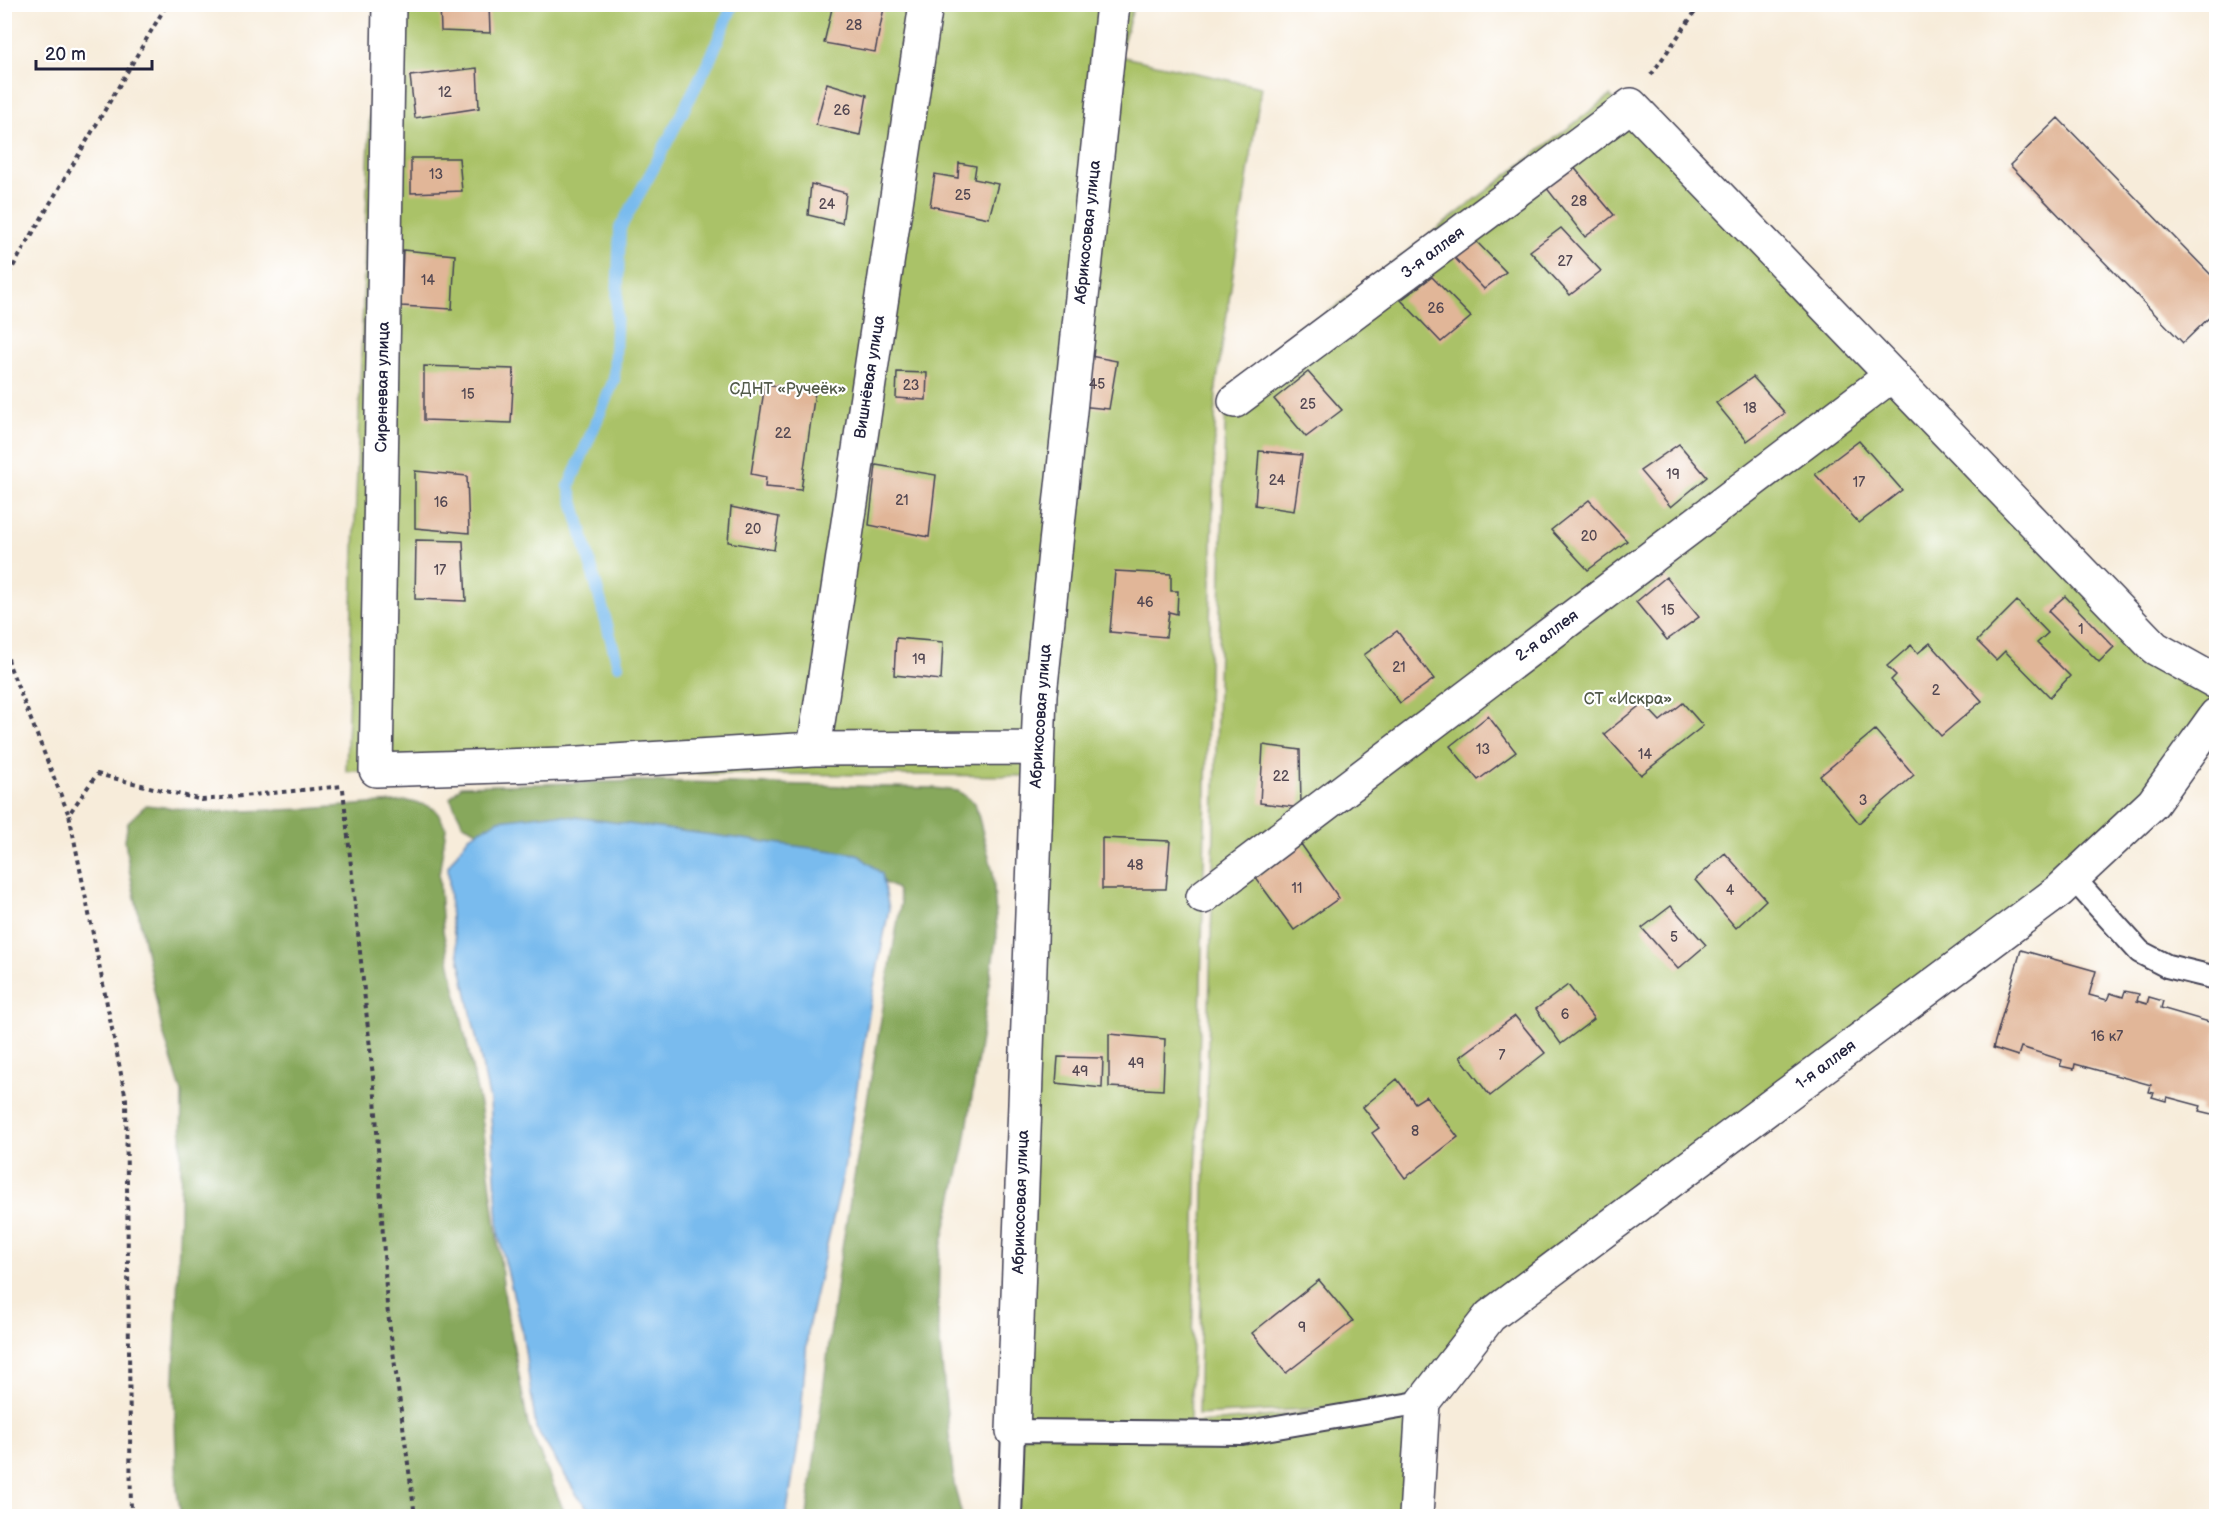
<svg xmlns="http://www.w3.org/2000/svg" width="2221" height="1521" viewBox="0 0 2221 1521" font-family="'Balsamiq Sans',sans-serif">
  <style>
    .green { fill: #aac267; stroke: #667251; stroke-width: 1.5 }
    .forest { fill: #87a85c; stroke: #54654c; stroke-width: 1.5 }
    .water { fill: #79bbee; stroke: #4e6e94; stroke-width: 1.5 }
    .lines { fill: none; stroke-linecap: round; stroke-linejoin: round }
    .stream { stroke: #79bbee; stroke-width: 12 }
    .building { fill: #e1b698 }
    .lane-casing { stroke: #424053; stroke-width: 26 }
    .street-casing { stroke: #424053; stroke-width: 36 }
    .path { stroke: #424053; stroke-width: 4; stroke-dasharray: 4.5 4.5; stroke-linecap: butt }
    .lane { stroke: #fff; stroke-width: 22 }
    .street { stroke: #fff; stroke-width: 33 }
    .labels { text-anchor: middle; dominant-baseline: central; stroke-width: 4.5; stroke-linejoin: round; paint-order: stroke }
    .number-label { font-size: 14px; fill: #524752 }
    .street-label { font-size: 16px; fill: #22223b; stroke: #fff }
    .park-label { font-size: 16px; fill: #525a4a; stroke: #fff }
  </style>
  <rect width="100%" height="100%" fill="#fff"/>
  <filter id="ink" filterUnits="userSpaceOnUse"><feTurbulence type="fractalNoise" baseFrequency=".0167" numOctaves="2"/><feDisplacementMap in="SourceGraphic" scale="12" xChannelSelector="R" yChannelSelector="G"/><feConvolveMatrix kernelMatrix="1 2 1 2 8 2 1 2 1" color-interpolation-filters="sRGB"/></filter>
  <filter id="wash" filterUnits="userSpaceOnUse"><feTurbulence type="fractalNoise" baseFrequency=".008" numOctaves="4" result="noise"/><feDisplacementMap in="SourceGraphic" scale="24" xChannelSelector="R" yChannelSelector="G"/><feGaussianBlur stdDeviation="1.35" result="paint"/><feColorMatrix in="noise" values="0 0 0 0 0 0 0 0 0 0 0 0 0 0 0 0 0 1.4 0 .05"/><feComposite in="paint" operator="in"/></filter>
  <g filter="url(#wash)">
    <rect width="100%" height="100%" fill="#f7ecda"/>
    <!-- green -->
    <path class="green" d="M374,4L1134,5L1119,56L1261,87L1216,387L1190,1424L1399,1404L1198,1415L1226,391L1610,96L2138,633L2216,687V707L2073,878L1490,1316L1423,1402L1416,1516H1008L1033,776L346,771Z"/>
    <!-- forest -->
    <path class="forest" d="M640,781L934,788L958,791L975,803L993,872L997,933L964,1149L939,1256L938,1324L954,1484L962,1516H807L839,1265L901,902L897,889L866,873L492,838L463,824L450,798L461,786Z
      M407,801L426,805L436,810L446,828L439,875L443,931L481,1110L505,1299L528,1425L566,1516H181L177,1491L174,1381L180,1213L182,1093L162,1029L129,868L125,840L128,822L146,805L211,812L308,809Z"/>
    <!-- water -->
    <path class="water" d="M551,814L857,854L882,874L889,909L870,1007L843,1175L808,1328L799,1439L786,1516H594L577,1495L536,1428L522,1330L499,1237L490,1101L451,920L448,866L469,836L499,820Z"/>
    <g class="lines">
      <!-- stream -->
      <path class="stream" d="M618,665L569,486L614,380L620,228L653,169L711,57L733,4"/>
    </g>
    <g id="blocks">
      <!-- building -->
      <path class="building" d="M440,4H489L490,33L441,31Z
        M833,4H867L884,8L875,52L824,43Z
        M477,68L479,108L415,118L410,76Z
        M827,83L867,95L860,135L816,125Z
        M2058,118L2216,280V311L2183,343L2010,165Z
        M411,158H459L462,191L411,193Z
        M959,163L976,166L974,179L998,184L989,218L930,206L935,174L958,178Z
        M1572,165L1614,215L1585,237L1545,186Z
        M811,184L846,193L842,223L808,215Z
        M1561,228L1601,271L1570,295L1530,251Z
        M1473,238L1506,272L1484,289L1452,255Z
        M403,250L455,255L452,309L401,306Z
        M1432,277L1471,317L1441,342L1401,300Z
        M1085,355L1117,361L1109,409L1079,406Z
        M424,366L514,369L511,423L424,420Z
        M897,372L927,373L926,400L896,398Z
        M1308,372L1342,410L1306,437L1274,399Z
        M1753,377L1785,413L1747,441L1716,403Z
        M765,384L815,392L801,490L765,487L766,477L751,474Z
        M1859,441L1902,490L1859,523L1815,474Z
        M1679,444L1707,477L1671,507L1640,471Z
        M1259,451L1302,455L1294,511L1255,505Z
        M876,465L936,475L929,537L869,525Z
        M415,471L467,476L469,533L415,528Z
        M1589,500L1627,541L1588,570L1551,530Z
        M731,507L779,517L774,550L728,542Z
        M416,540L463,541L466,601L415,599Z
        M1115,571L1171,574V591H1178L1177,614L1169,612L1166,637L1110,632Z
        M1666,577L1699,617L1667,640L1636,602Z
        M2065,596L2114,647L2099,662L2048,611Z
        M2017,601L2048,633L2037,643L2070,676L2050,697L2005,651L1996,660L1977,641Z
        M1397,631L1434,679L1400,703L1364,655Z
        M896,638L943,642L941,680L894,675Z
        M1930,643L1982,701L1941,736L1891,680L1896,675L1887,666L1911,645L1918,653Z
        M1643,703L1660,721L1683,703L1703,726L1641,775L1604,734Z
        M1488,716L1516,752L1478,780L1450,746Z
        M1875,730L1914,775L1859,823L1820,776Z
        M1263,745L1300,750L1301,808L1260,803Z
        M1102,838L1170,841L1166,889H1102Z
        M1301,844L1339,898L1294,930L1255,877Z
        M1725,853L1766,900L1736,928L1695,880Z
        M1671,906L1706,945L1678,969L1642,928Z
        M2021,950L2096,971L2089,995L2107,1000L2110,993L2123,997L2125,991L2139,994L2137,1001L2147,1004L2149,997L2163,1001L2161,1008L2216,1024V1115L2199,1111L2201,1106L2167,1097L2166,1101L2152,1097L2154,1093L2149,1092L2151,1085L2075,1064L2074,1069L2060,1066L2062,1060L2021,1047L2018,1056L1993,1048Z
        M1568,985L1594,1019L1561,1044L1536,1009Z
        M1515,1016L1545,1053L1490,1096L1460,1057Z
        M1109,1034L1165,1039L1163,1090L1109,1087Z
        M1058,1057L1103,1058L1102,1088L1056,1083Z
        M1397,1079L1415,1103L1426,1096L1458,1137L1405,1178L1372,1133L1379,1128L1363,1107Z
        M1319,1280L1353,1321L1286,1373L1252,1333Z"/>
    </g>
  </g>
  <g filter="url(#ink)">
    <use href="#blocks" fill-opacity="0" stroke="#424053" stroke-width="1.5"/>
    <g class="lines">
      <!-- lane casing -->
      <g class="lane-casing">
        <path id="lane" d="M2073,878L2140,952L2167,966L2216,978
          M1010,1516L1013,1431L1242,1433L1423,1402"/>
      </g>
      <!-- street casing -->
      <g class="street-casing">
        <path id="street" d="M389,4L376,770L563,764L814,749L1038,748
          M1235,401L1631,105L2155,648L2216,682
          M814,749L926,4
          M1203,897L1892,375
          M1013,1431L1040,695L1113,4
          M1416,1516L1423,1402L1490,1316L2059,891L2153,803L2216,715"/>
      </g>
      <!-- path -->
      <path class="path" d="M1651,75L1697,9
        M4,282L167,4
        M4,641L10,667L68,813
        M343,789L375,1096L387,1306L415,1516
        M131,1516L126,1099L69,814L97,774L202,800L343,786"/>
      <!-- lane -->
      <use href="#lane" class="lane"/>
      <!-- street -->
      <use href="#street" class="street"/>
    </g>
  </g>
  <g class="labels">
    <!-- number labels -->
    <g class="number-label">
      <text x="854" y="25">28</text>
      <text x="445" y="92">12</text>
      <text x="842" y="110">26</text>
      <text x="436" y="174">13</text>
      <text x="963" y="195">25</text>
      <text x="1579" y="201">28</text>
      <text x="827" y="204">24</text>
      <text x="1565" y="261">27</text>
      <text x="428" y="280">14</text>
      <text x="1436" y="308">26</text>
      <text x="1097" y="384">45</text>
      <text x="911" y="385">23</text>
      <text x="468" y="394">15</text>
      <text x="1308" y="404">25</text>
      <text x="1750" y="408">18</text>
      <text x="783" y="433">22</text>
      <text x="1673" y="474">19</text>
      <text x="1277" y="480">24</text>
      <text x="1859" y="482">17</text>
      <text x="902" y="500">21</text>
      <text x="441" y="502">16</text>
      <text x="753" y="529">20</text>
      <text x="1589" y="536">20</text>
      <text x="440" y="570">17</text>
      <text x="1145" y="602">46</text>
      <text x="1668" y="610">15</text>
      <text x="2081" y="629">1</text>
      <text x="919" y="659">19</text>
      <text x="1399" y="667">21</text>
      <text x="1936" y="690">2</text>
      <text x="1483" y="749">13</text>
      <text x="1645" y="754">14</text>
      <text x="1281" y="776">22</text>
      <text x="1863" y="800">3</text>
      <text x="1135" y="865">48</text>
      <text x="1297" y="888">11</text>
      <text x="1730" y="890">4</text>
      <text x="1674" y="937">5</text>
      <text x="1565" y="1014">6</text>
      <text x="2107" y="1036">16 к7</text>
      <text x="1502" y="1055">7</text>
      <text x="1136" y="1063">49</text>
      <text x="1080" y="1071">49</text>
      <text x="1415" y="1131">8</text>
      <text x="1302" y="1327">9</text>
    </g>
    <!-- street labels -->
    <g class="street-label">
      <text transform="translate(1088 232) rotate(-84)">Абрикосовая улица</text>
      <text transform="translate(1433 253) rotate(-37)">3-я аллея</text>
      <text transform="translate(870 377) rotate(-81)">Вишнёвая улица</text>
      <text transform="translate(383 387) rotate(-89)">Сиреневая улица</text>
      <text transform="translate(1547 636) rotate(-37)">2-я аллея</text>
      <text transform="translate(1041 716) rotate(-86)">Абрикосовая улица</text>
      <text transform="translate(1826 1065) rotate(-37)">1-я аллея</text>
      <text transform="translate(1021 1202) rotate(-88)">Абрикосовая улица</text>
    </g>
    <!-- park labels -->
    <g class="park-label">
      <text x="788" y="389">СДНТ «Ручеёк»</text>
      <text x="1628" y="699">СТ «Искра»</text>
    </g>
  </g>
  <!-- margin -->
  <rect width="2221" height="1521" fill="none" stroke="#fff" stroke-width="24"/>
  <!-- scale -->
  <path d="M36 60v9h116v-9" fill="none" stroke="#22223b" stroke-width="3"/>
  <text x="45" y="60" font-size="18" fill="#22223b" stroke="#ffffff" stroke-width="4.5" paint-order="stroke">20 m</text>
</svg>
